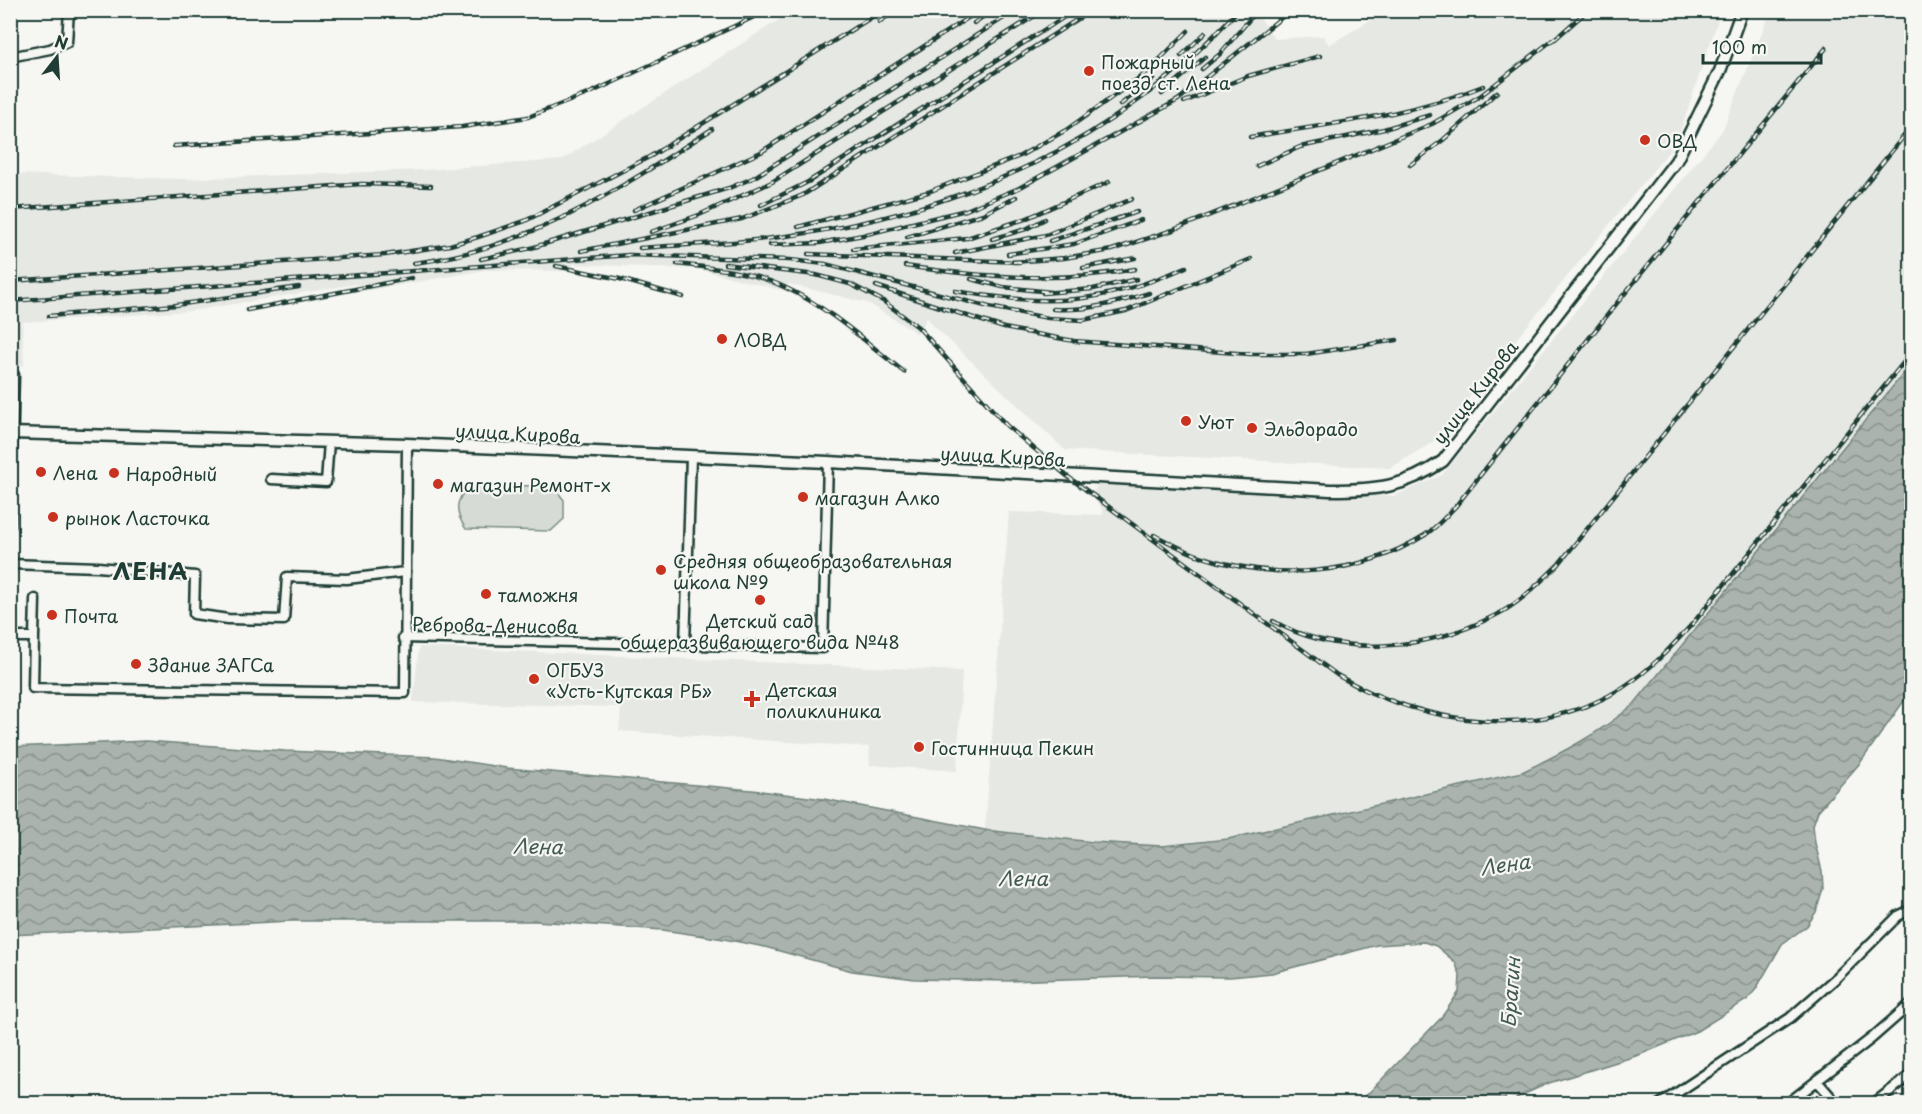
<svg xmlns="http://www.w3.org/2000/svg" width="1922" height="1114" viewBox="0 0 1922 1114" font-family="'Playpen Sans',sans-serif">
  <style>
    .built { fill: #e6e8e4 }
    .green { fill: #d6dbd6; stroke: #7a8c85; stroke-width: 1.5 }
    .water { fill: url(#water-waves); stroke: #72847d; stroke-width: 1.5 }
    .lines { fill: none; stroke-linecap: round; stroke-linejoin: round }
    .stream { stroke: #72847d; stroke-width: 2 }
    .minor-casing { stroke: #1f3d34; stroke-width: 13 }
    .major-casing { stroke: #1f3d34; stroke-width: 15 }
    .minor { stroke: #f6f6f2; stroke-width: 8 }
    .major { stroke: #f6f6f2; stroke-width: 10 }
    .rail-casing { stroke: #1f3d34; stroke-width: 4.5 }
    .rail { stroke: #f6f6f2; stroke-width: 2; stroke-dasharray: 7; stroke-linecap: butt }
    .poi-dot { fill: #c8321e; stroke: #f6f6f2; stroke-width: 2 }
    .labels { text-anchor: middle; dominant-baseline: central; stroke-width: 4.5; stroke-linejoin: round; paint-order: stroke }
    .poi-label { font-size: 18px; fill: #1f3d34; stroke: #f6f6f2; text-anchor: start }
    .street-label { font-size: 18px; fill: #1f3d34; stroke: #f6f6f2 }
    .water-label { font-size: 20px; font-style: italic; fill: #425a52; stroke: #f6f6f2 }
    .district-label { font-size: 24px; font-weight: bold; letter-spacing: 1.5px; fill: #1f3d34; stroke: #f6f6f2 }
  </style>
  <defs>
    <pattern id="water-waves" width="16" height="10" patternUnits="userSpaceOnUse" patternTransform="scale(1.5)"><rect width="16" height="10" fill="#aab3ae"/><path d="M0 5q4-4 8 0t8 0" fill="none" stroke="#8a938e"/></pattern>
  </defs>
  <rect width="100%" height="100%" fill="#f6f6f2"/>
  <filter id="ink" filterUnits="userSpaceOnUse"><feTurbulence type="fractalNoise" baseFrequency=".0167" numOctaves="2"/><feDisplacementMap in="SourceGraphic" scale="12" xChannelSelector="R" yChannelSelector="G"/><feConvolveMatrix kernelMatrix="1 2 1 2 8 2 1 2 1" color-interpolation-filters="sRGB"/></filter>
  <g filter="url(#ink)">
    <!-- built -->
    <path class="built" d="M794,10L1255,11L1275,39L1323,36L1329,45L1385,11H1721L1677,141L1433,442L1390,468L1065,450L934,326L927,317L918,334L868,303L789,284L785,291L698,269L573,264L571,271L485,270L359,292L357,284L190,311L22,322L24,365L11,366V174L183,179L424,170L562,160Z
      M1771,11H1911V364L1634,705L1613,722L1561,753L1522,772L1228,839L1162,846L1093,842L985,830L1009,512L1103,515V510L1091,496L1099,483L1394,496L1442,475L1722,131Z
      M419,647L962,671L957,771L870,765L869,747L619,731L621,707L413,702Z"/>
    <!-- green -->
    <path class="green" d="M469,485L553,486L564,500V519L551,531L466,529C454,512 455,501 469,485Z"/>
    <!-- water -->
    <path class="water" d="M1911,364V691L1860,763L1818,811L1813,825L1815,843L1822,871L1823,889L1816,912L1807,926L1782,944L1756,989L1748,999L1697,1031L1639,1055L1549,1083L1518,1097L1506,1096L1504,1102L1359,1103L1441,1018L1459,992L1460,975L1455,962L1436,946L1424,942L1377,945L1272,973L1230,977L1155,976L1008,981L915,979L852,971L765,947L724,939L663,930L536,921H291L11,935V747L146,741L285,751L435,757L507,768L752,790L824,799L985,830L1093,842L1162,846L1228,839L1522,772C1562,753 1600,733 1634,704Z"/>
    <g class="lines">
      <!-- stream -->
      <path class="stream" d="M1515,1104L1518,1095"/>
      <!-- minor casing -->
      <g class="minor-casing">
        <path id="minor" d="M10,57L50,49L67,42L69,10
          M10,375H14L10,526
          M271,479L326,482L329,442
          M10,564L98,567L195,576L194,614L228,619L284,620L287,577L347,579L405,572
          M10,637H34L33,688L405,693L407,444
          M34,637L35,599
          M403,638L823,648L828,462
          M685,645L691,457
          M1818,1082L1837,1104
          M1660,1104L1790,1018L1836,978L1898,916L1912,909
          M1787,1104L1872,1038L1912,1003
          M1873,1104L1912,1074"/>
      </g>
      <!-- major casing -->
      <g class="major-casing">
        <path id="major" d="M10,433L407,444L828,462L1330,490C1376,490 1404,488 1443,461L1676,161L1720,71L1742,10"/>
      </g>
      <!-- minor -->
      <use href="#minor" class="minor"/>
      <!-- major -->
      <use href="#major" class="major"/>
      <!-- rail casing -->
      <g class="rail-casing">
        <path id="rail" d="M879,22L897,10
          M974,23L993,10
          M1555,39L1588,10
          M1181,56L1205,33
          M1202,69L1220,54L1254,14
          M1162,94L1205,57
          M1184,102L1248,76L1320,56
          M1120,105L1153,79
          M1250,137C1328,124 1409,116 1483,86
          M174,146L462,127L528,117L590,93L769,10
          M1410,165L1443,140L1497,92
          M1257,166L1300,147L1384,129L1430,115
          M761,205L808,182L1075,10
          M10,209L362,184L431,186
          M634,210L761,152L980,10
          M798,227L928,192L1020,156L1066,130L1146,73L1188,31
          M651,232L699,215L772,182L1044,10
          M907,237L983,214L1016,197
          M992,239L1026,229L1045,219
          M1050,241L1137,212
          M770,245L820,243L863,235L966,210L1019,188L1178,100L1291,10
          M640,248C686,244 734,244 780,237C956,214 1118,144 1238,10
          M853,249L967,238L1025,219L1109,182
          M581,251L742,219L803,195L1092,10
          M955,253L1046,235L1132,199
          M808,254L1021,262
          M1008,254L1074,244L1141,220
          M481,259L531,248L729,188L753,178L1016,10
          M1013,262L1064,258L1112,250L1173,230L1250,199L1432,124L1480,96L1559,35
          M414,263C528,249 619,190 712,129
          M677,264C713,268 751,271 784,287C828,307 866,342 904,372
          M725,264L816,275L850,284L883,301L918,327L1007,426L1067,476L1337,675C1425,727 1548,744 1635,679C1657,663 1675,643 1694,622L1912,352
          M556,266L620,279L683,297
          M905,266C980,277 1060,283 1135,269
          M1083,268L1135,258
          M971,279L1003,287L1051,292
          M10,281L385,255L450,245L478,237L525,221L651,156L883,10
          M876,286L1004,328L1074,341L1250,354H1306L1397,340
          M955,291C1048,306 1099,306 1186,267
          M1043,293L1093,289L1137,279
          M10,301L629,255L790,260L825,264L989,307L1048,318L1083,320L1126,311L1251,259
          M1053,309C1087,311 1117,303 1149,293
          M247,310L412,278
          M49,316L176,305L299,287
          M1154,535C1169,542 1185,551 1200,556C1274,581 1358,577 1425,535C1436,528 1446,516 1455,507L1617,303L1826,48
          M1273,621C1340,659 1427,650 1494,616C1519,604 1538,584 1558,565L1912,126"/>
      </g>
      <!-- rail -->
      <use href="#rail" class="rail"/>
    </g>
  </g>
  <!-- markers -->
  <g class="poi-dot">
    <circle cx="1089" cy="71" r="6"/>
    <circle cx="1645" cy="140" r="6"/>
    <circle cx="722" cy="339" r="6"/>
    <circle cx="1186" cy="421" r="6"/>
    <circle cx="1252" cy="428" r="6"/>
    <circle cx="41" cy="472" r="6"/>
    <circle cx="114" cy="473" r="6"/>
    <circle cx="438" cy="484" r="6"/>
    <circle cx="803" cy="497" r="6"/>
    <circle cx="53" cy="517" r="6"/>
    <circle cx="661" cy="570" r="6"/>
    <circle cx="486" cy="594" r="6"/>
    <circle cx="760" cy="600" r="6"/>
    <circle cx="52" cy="615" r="6"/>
    <circle cx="136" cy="664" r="6"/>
    <circle cx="534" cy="679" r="6"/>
    <path d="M749 690h6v6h6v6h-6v6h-6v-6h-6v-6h6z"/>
    <circle cx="919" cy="747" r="6"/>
  </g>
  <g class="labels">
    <!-- poi labels -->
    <g class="poi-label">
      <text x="1101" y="61">Пожарный<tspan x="1101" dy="21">поезд ст. Лена</tspan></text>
      <text x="1657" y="140">ОВД</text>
      <text x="734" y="339">ЛОВД</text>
      <text x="1198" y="421">Уют</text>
      <text x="1264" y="428">Эльдорадо</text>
      <text x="53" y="472">Лена</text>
      <text x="126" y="473">Народный</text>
      <text x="450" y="484">магазин Ремонт-х</text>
      <text x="815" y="497">магазин Алко</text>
      <text x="65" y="517">рынок Ласточка</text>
      <text x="673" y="560">Средняя общеобразовательная<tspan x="673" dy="21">школа №9</tspan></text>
      <text x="498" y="594">таможня</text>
      <text x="64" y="615">Почта</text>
      <text x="760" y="620" text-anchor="middle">Детский сад<tspan x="760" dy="21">общеразвивающего вида №48</tspan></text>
      <text x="148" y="664">Здание ЗАГСа</text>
      <text x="546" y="669">ОГБУЗ<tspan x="546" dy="21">«Усть-Кутская РБ»</tspan></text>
      <text x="766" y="689">Детская<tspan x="766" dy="21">поликлиника</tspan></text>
      <text x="931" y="747">Гостинница Пекин</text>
    </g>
    <!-- street labels -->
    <g class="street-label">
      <text transform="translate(1475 392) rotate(-52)">улица Кирова</text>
      <text transform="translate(518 433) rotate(3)">улица Кирова</text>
      <text transform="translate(1003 456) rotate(3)">улица Кирова</text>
      <text transform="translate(495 625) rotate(1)">Реброва-Денисова</text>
    </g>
    <!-- water labels -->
    <g class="water-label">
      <text transform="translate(538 846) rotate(1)">Лена</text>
      <text transform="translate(1505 864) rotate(-8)">Лена</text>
      <text x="1023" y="878">Лена</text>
      <text transform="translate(1510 992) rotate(-86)">Брагин</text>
    </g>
    <!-- district labels -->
    <g class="district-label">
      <text x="151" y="570">ЛЕНА</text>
    </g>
  </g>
  <!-- margin -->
  <rect width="1922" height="1114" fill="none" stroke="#f6f6f2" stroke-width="36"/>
  <rect x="18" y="18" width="1886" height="1078" fill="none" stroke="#1f3d34" stroke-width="2" filter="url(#ink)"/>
  <!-- north arrow -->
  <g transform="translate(57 57) rotate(17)" stroke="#f6f6f2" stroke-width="4.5" paint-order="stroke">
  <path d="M0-4.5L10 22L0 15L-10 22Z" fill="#1f3d34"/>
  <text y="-9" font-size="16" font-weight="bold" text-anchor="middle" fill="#1f3d34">N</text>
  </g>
  <!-- scale -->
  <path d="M1703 54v9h118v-9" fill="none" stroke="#1f3d34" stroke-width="3"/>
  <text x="1712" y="54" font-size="18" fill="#1f3d34" stroke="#f6f6f2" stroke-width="4.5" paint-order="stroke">100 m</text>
</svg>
